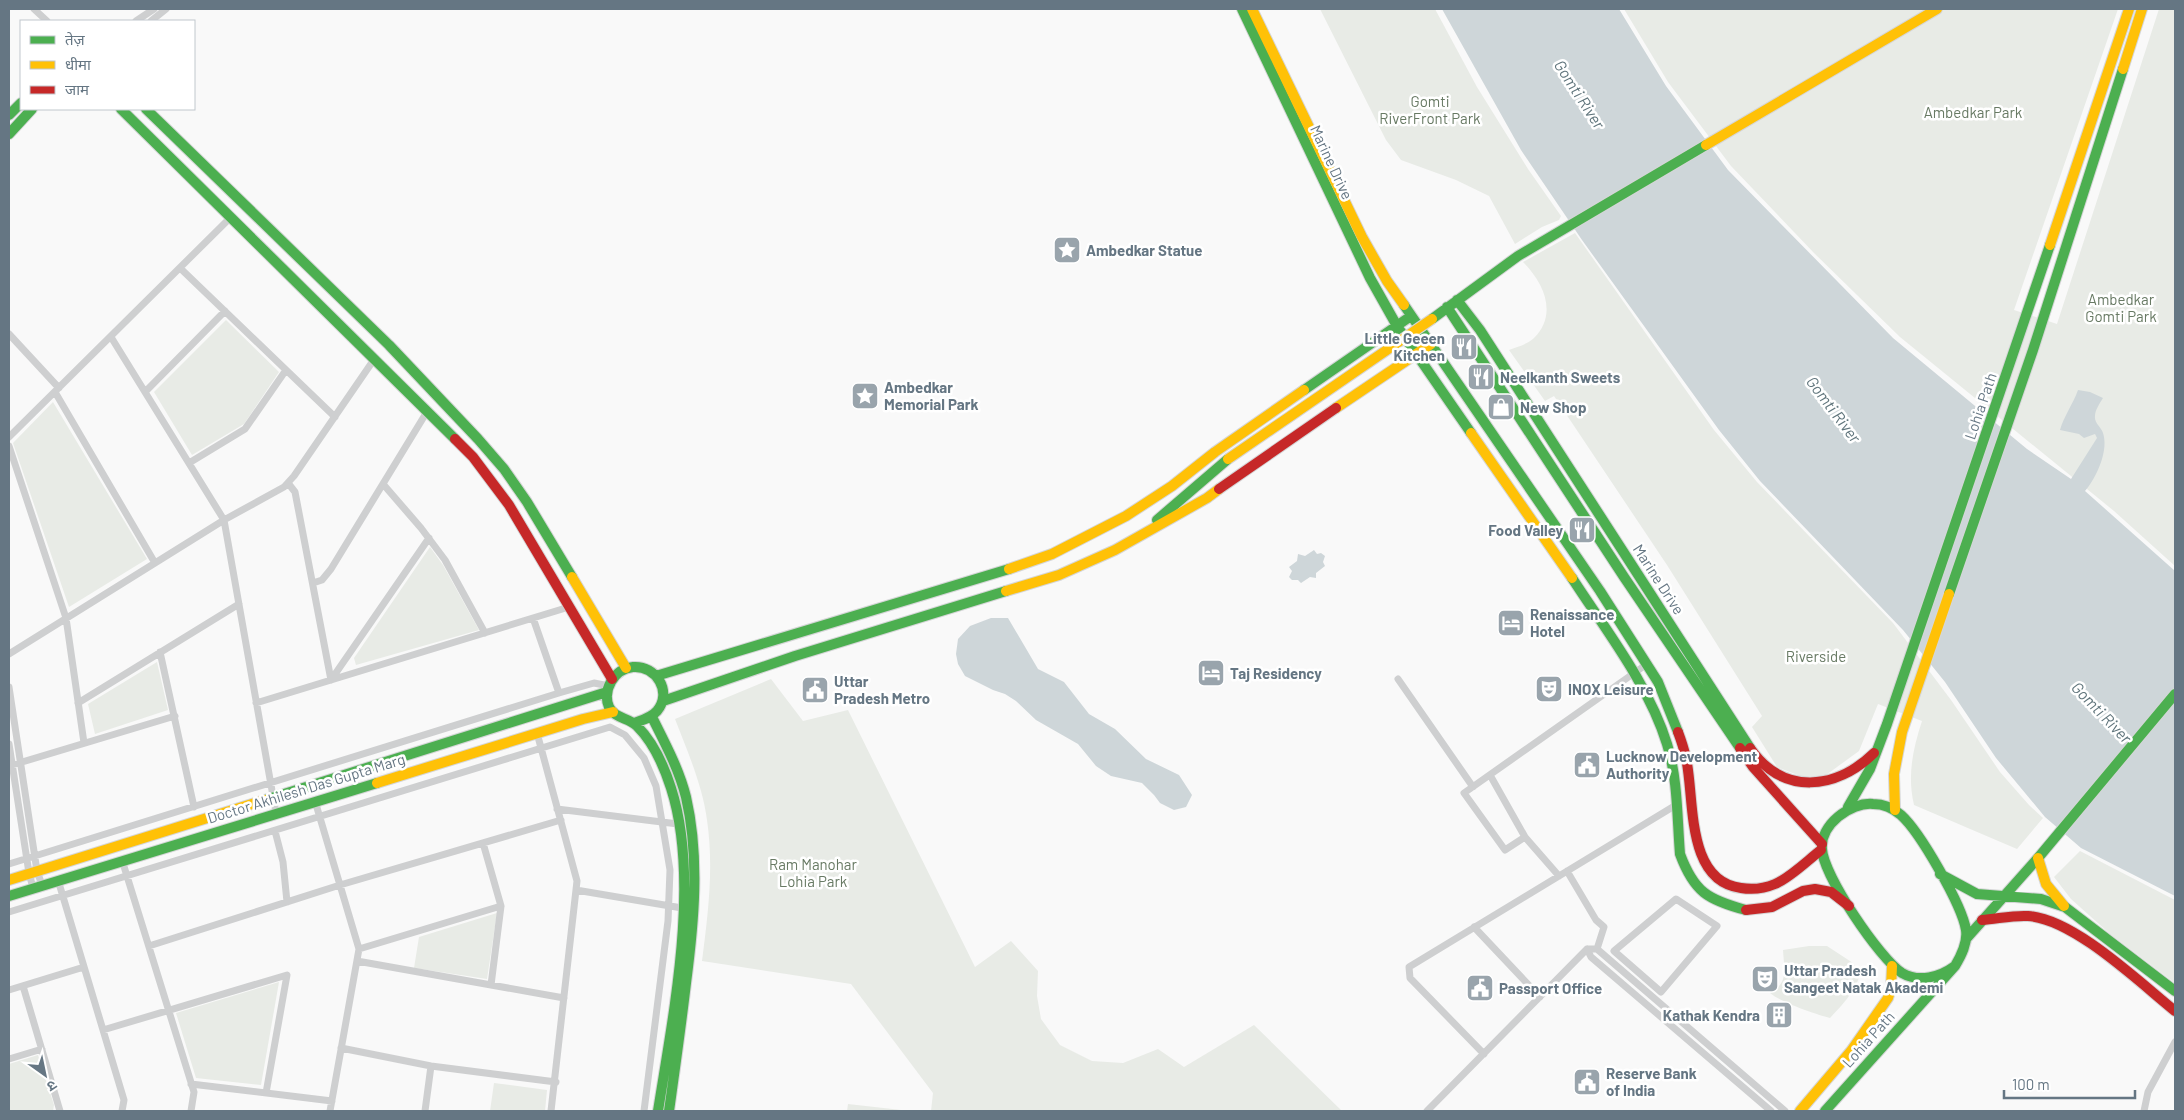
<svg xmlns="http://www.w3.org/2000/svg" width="2184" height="1120" viewBox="0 0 2184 1120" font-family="Barlow,'Noto Sans Devanagari',sans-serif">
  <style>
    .green { fill: #e8ebe6 }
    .water { fill: #ced6d9 }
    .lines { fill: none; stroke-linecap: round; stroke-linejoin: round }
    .fast-casing { stroke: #d5d6d7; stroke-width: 12 }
    .slow-casing { stroke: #d5d6d7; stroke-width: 12 }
    .jam-casing { stroke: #d5d6d7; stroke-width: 12 }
    .street { stroke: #cecfd0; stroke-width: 7 }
    .fast { stroke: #4caf50; stroke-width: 10 }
    .slow { stroke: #ffc107; stroke-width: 10 }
    .jam { stroke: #c62828; stroke-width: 10 }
    .slow-bridge-casing { stroke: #d5d6d7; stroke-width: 12; stroke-linecap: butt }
    .slow-bridge { stroke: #ffc107; stroke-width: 10 }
    .labels { text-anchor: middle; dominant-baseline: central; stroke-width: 5; stroke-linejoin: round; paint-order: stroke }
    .park-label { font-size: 15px; fill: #687a64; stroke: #fff }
    .street-label { font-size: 15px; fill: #657683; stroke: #fff }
    .poi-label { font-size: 15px; font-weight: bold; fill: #657683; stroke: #fff; text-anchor: start }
    .water-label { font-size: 16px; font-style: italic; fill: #60757c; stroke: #fff }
  </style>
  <rect width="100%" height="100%" fill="#f9f9f9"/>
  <!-- green -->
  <path class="green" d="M1320,9H1435L1477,87L1528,169L1561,216L1559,220L1542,227L1515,244L1489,196L1456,180L1401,160L1386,140Z
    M1624,9H2118L2014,310L2057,324L2159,9H2175V566L2114,511L1900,337L1814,253L1731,166L1668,82Z
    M1575,233L1714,430L1757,482L1893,623L1951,700L2000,772L2029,805L2043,818L2017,849L1914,805C1907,775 1913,749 1922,721L1878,704L1859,751L1826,775L1803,777L1777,767L1752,727L1762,716L1667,565L1554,396L1545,401L1509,350C1517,347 1528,344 1534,338C1558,314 1544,283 1523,262Z
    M226,320L279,372L244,424L192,455L154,392Z
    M53,402L147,559L69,607L13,443Z
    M430,547L443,565L479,630L356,665L354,658Z
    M157,662L168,710L95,734L88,704Z
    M771,679L803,721L848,710L975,967L1011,941L1038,971L1037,996L1041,1019L1060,1045L1092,1061L1123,1063L1158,1049L1184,1067L1254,1025L1342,1111H931L933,1093L851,984L702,961C708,914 714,868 707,820C703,787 687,750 675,719Z
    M2080,851L2175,900V983L2109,933L2071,899L2054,877Z
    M497,913L487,979L414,968L419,937Z
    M1809,946H1827L1853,963L1860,975C1854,993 1843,1004 1830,1018C1815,1014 1782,1003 1770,993C1789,983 1784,969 1783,950Z
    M279,982L261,1085L196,1078L176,1013Z
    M38,1055L54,1105L53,1111H9V1064Z
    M494,1083L547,1090L545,1111H490Z
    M848,1104L910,1111H847Z"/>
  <!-- water -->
  <path class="water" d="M1442,9H1619L1666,86L1728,170L1893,338L2027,449L2071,479L2097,438L2095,434L2084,438L2079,434L2060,430C2064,416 2073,404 2078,390L2090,392L2103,398C2100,403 2095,410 2095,416C2094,423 2101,427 2103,433C2109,451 2096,478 2085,491L2175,571V896L2081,848L2045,817L1996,758L1945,682L1903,630L1760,481L1719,430L1582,240L1521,150Z
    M1314,550L1317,554L1321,553L1325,556L1323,562L1325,566L1316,573V578L1310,577L1301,583L1298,580H1292L1289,577L1292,571L1289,567L1297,561L1298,554L1305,556Z
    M991,618H1008L1038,669L1064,682L1089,714L1115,729L1146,759L1179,775L1192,795L1186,807L1174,810L1160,803L1154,795L1142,783L1111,776L1096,766L1078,744L1036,720L1016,701L1005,694L993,690L965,676L958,664L956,654L958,639L970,626Z"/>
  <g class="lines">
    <!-- fast casing -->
    <g class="fast-casing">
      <path id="fast" d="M1242,9L1370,278L1397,326L1471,433
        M121,109L455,439
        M146,109L389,345L478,439L504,469L527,502L572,577
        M9,115L21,103
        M9,134L32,109
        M1457,300L1480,330L1750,748
        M1404,305L1600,591L1658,682L1678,732
        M1447,307L1624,577L1740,748
        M1432,319L1518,256L1706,145
        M1304,390L1411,316
        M1157,520L1228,459
        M1572,578C1605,629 1649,685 1667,744C1678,779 1677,818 1680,854C1694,892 1708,900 1746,910
        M1949,594L2033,350L2123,69
        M656,676L1009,569
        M663,701L795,656L1006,591
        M652,717C665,743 679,769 686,797C700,858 694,922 686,983C681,1026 675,1068 669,1111
        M634,723C642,720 651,718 657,711C673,692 656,665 633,667C614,669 602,690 609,707C615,719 628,717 637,726C653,742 664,766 671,788C701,881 673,1016 658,1111
        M265,800L607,692
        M1848,807L1870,769L1887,724L2050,245
        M1940,874L1977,894L2041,899L2065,907L2175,991
        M9,896L377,783
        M1966,939L2038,858L2175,694
        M1825,1111L1955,966C1961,956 1968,943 1966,930C1962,905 1920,832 1901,815C1893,808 1883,804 1873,804C1850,802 1820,825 1822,849C1823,875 1880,959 1902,973C1919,983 1940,977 1955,966"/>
    </g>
    <!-- slow casing -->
    <g class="slow-casing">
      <path id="slow" d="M1252,9L1362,237L1387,281L1404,305
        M2123,69L2142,9
        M1706,145L1937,9
        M2050,245L2129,9
        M1336,408L1431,344
        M1471,433L1572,578
        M1009,569L1052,554L1126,516L1172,486L1215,452L1304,390
        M572,577L626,668
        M1006,591L1059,575L1115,550L1207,498L1219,489
        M377,783L583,719L613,712
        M1895,810L1894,774L1902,732L1949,594
        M2038,858L2046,884L2064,906
        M9,880L265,800
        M1800,1111L1851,1051L1888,998L1891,988L1892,966"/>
    </g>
    <!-- jam casing -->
    <g class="jam-casing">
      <path id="jam" d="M455,439L473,457L509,505L612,679
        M1219,489L1336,408
        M1678,732C1681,740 1684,749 1686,758C1695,798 1685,881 1741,888C1753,890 1763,889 1775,884C1790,878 1808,860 1821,850
        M1740,748L1753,767L1822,844
        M1750,748C1783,796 1836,790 1874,753
        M1746,910L1772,907L1803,891L1815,889L1831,892L1849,906
        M1982,920C1997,919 2013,915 2028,916C2074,919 2139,982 2175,1011"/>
    </g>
    <!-- street -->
    <path class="street" d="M34,9L47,21
      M136,21L154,9
      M151,21L166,9
      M180,268L335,417
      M9,334L59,388
      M111,337L224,520L276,813
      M55,392L155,563
      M145,392L225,311
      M9,437L231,217
      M9,446L66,618L84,743
      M189,463L245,429L286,370
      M288,483L295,492L331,680
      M383,484L421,528L445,560L485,633
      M313,583L322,580L331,569L428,410
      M533,618L559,693
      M160,652L194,807
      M9,654L224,520L284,487L294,476L375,358
      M1398,679L1473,787
      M331,680L429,538
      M9,687L37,871L42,885
      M78,703L239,604
      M256,703L569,607
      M537,733L577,881L551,1111
      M9,744L29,873L33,888
      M12,765L175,716
      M1490,775L1525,837L1559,876
      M315,801L359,949L330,1111
      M557,809L678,824
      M275,831L283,862L287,902
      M1525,837L1505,850L1464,793L1647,664
      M483,843L501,906L491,985
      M122,860L194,1092L191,1111
      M9,864L559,693L594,683L609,686
      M1567,871L1596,920L1604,927L1597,949
      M58,880L124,1100L122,1111
      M576,890L682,908
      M1676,899L1717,926L1661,992L1614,951Z
      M9,912L610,727L625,735L644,758L656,786L670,870L668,921L644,1111
      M1474,927L1540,997
      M149,946L340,885L561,820
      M359,949L501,906
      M1587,949L1591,957L1771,1111
      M357,961L564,998
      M23,986L60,1111
      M9,990L84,967
      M103,1030L287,975L266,1093
      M341,1048L431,1066L556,1082
      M1484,1054L1410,978L1409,967L1676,805
      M9,1059L42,1049
      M191,1084L332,1101
      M425,1111L431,1066
      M1427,1111L1587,949H1597L1785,1111
      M2144,1111L2148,1092L2175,1042"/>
    <!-- fast -->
    <use href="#fast" class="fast"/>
    <!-- slow -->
    <use href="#slow" class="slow"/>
    <!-- jam -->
    <use href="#jam" class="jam"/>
    <!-- slow-bridge casing -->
    <g class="slow-bridge-casing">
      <path id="slow-bridge" d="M1228,459L1432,319"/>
    </g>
    <!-- slow-bridge -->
    <use href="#slow-bridge" class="slow-bridge"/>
  </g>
  <!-- icons -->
  <defs>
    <g id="sight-square" transform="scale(1.4375)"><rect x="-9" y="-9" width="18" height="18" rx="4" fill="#99a4ac" stroke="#fff"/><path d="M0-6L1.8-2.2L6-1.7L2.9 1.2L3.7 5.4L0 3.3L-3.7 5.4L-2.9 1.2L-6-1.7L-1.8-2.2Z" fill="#fff"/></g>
    <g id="restaurant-square" transform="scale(1.4375)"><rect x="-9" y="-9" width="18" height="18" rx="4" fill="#99a4ac" stroke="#fff"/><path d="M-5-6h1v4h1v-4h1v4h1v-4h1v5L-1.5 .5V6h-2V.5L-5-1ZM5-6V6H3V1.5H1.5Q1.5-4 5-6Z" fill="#fff"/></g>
    <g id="shop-square" transform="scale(1.4375)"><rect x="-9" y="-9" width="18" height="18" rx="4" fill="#99a4ac" stroke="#fff"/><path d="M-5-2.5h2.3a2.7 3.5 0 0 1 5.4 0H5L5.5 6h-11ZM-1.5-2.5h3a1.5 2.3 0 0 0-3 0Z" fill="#fff"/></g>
    <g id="hotel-square" transform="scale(1.4375)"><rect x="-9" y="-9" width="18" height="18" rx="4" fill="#99a4ac" stroke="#fff"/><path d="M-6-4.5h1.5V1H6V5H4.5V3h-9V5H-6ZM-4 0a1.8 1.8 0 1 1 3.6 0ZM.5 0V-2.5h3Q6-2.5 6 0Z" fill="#fff"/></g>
    <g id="theatre-square" transform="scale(1.4375)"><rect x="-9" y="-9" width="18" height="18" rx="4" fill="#99a4ac" stroke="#fff"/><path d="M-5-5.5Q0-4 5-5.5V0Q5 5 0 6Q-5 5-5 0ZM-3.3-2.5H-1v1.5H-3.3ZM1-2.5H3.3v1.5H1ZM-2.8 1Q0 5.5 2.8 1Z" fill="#fff"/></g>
    <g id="civic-square" transform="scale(1.4375)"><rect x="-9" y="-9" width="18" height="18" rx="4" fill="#99a4ac" stroke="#fff"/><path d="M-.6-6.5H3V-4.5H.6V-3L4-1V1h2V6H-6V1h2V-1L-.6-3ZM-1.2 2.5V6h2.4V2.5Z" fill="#fff"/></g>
    <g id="building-square" transform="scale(1.4375)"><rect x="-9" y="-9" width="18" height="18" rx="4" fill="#99a4ac" stroke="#fff"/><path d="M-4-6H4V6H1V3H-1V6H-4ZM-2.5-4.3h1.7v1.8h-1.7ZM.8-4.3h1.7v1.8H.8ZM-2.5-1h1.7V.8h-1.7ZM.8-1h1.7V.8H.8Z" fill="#fff"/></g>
  </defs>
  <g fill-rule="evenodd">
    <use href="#sight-square" x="1067" y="250"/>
    <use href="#restaurant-square" x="1464" y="347"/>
    <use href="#restaurant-square" x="1481" y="377"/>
    <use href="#sight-square" x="865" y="396"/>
    <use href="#shop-square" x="1501" y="407"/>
    <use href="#restaurant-square" x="1582" y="530"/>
    <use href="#hotel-square" x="1511" y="623"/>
    <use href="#hotel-square" x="1211" y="673"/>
    <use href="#theatre-square" x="1549" y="689"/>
    <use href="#civic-square" x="815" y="690"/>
    <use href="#civic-square" x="1587" y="765"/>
    <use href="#theatre-square" x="1765" y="979"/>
    <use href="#civic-square" x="1480" y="988"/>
    <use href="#building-square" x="1779" y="1015"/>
    <use href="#civic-square" x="1587" y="1082"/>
  </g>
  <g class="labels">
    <!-- park labels -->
    <g class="park-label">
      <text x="1430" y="101">Gomti<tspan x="1430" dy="17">RiverFront Park</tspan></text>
      <text x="1973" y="112">Ambedkar Park</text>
      <text x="2121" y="299">Ambedkar<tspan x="2121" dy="17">Gomti Park</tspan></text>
      <text x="1816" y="656">Riverside</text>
      <text x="813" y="864">Ram Manohar<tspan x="813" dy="17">Lohia Park</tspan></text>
    </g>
    <!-- street labels -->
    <g class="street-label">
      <text transform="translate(1332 162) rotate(65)">Marine Drive</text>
      <text transform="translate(1980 406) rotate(-71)">Lohia Path</text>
      <text transform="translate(1659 579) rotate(57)">Marine Drive</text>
      <text transform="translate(306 788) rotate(-17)">Doctor Akhilesh Das Gupta Marg</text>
      <text transform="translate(1868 1039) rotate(-48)">Lohia Path</text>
    </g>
    <!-- poi labels -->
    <g class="poi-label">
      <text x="1086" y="250">Ambedkar Statue</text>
      <text x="1445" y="338" text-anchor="end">Little Geeen<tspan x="1445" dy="17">Kitchen</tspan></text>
      <text x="1500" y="377">Neelkanth Sweets</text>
      <text x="884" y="387">Ambedkar<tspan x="884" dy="17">Memorial Park</tspan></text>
      <text x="1520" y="407">New Shop</text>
      <text x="1563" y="530" text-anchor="end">Food Valley</text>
      <text x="1530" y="614">Renaissance<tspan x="1530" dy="17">Hotel</tspan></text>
      <text x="1230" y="673">Taj Residency</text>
      <text x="834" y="681">Uttar<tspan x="834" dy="17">Pradesh Metro</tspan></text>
      <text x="1568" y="689">INOX Leisure</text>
      <text x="1606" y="756">Lucknow Development<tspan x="1606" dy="17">Authority</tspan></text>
      <text x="1784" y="970">Uttar Pradesh<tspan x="1784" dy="17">Sangeet Natak Akademi</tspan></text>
      <text x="1499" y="988">Passport Office</text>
      <text x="1760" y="1015" text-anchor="end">Kathak Kendra</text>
      <text x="1606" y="1073">Reserve Bank<tspan x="1606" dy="17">of India</tspan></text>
    </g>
    <!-- water labels -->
    <g class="water-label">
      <text transform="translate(1580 94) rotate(57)">Gomti River</text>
      <text transform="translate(1834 409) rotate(53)">Gomti River</text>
      <text transform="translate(2102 712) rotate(46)">Gomti River</text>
    </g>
  </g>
  <!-- border -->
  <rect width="2184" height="1120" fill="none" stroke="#657683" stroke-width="20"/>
  <!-- legend -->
  <rect x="20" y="20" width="175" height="90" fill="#ffffff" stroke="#c1c8cd"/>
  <rect x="30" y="36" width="25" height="8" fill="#4caf50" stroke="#c1c8cd"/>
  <text x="65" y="45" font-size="15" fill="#657683">तेज़</text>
  <rect x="30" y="61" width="25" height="8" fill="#ffc107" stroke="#c1c8cd"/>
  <text x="65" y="70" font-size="15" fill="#657683">धीमा</text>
  <rect x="30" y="86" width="25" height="8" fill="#c62828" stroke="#c1c8cd"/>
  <text x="65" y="95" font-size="15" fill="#657683">जाम</text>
  <!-- north arrow -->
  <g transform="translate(45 1075) rotate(147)" stroke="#ffffff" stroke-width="4" paint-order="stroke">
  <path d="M0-4L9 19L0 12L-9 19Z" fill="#657683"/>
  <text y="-8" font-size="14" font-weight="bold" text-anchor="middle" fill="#657683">उ</text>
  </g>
  <!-- scale -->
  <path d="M2004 1090v8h131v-8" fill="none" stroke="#657683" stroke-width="2.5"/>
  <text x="2012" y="1090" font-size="15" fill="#657683" stroke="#ffffff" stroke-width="4" paint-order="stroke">100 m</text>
</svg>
